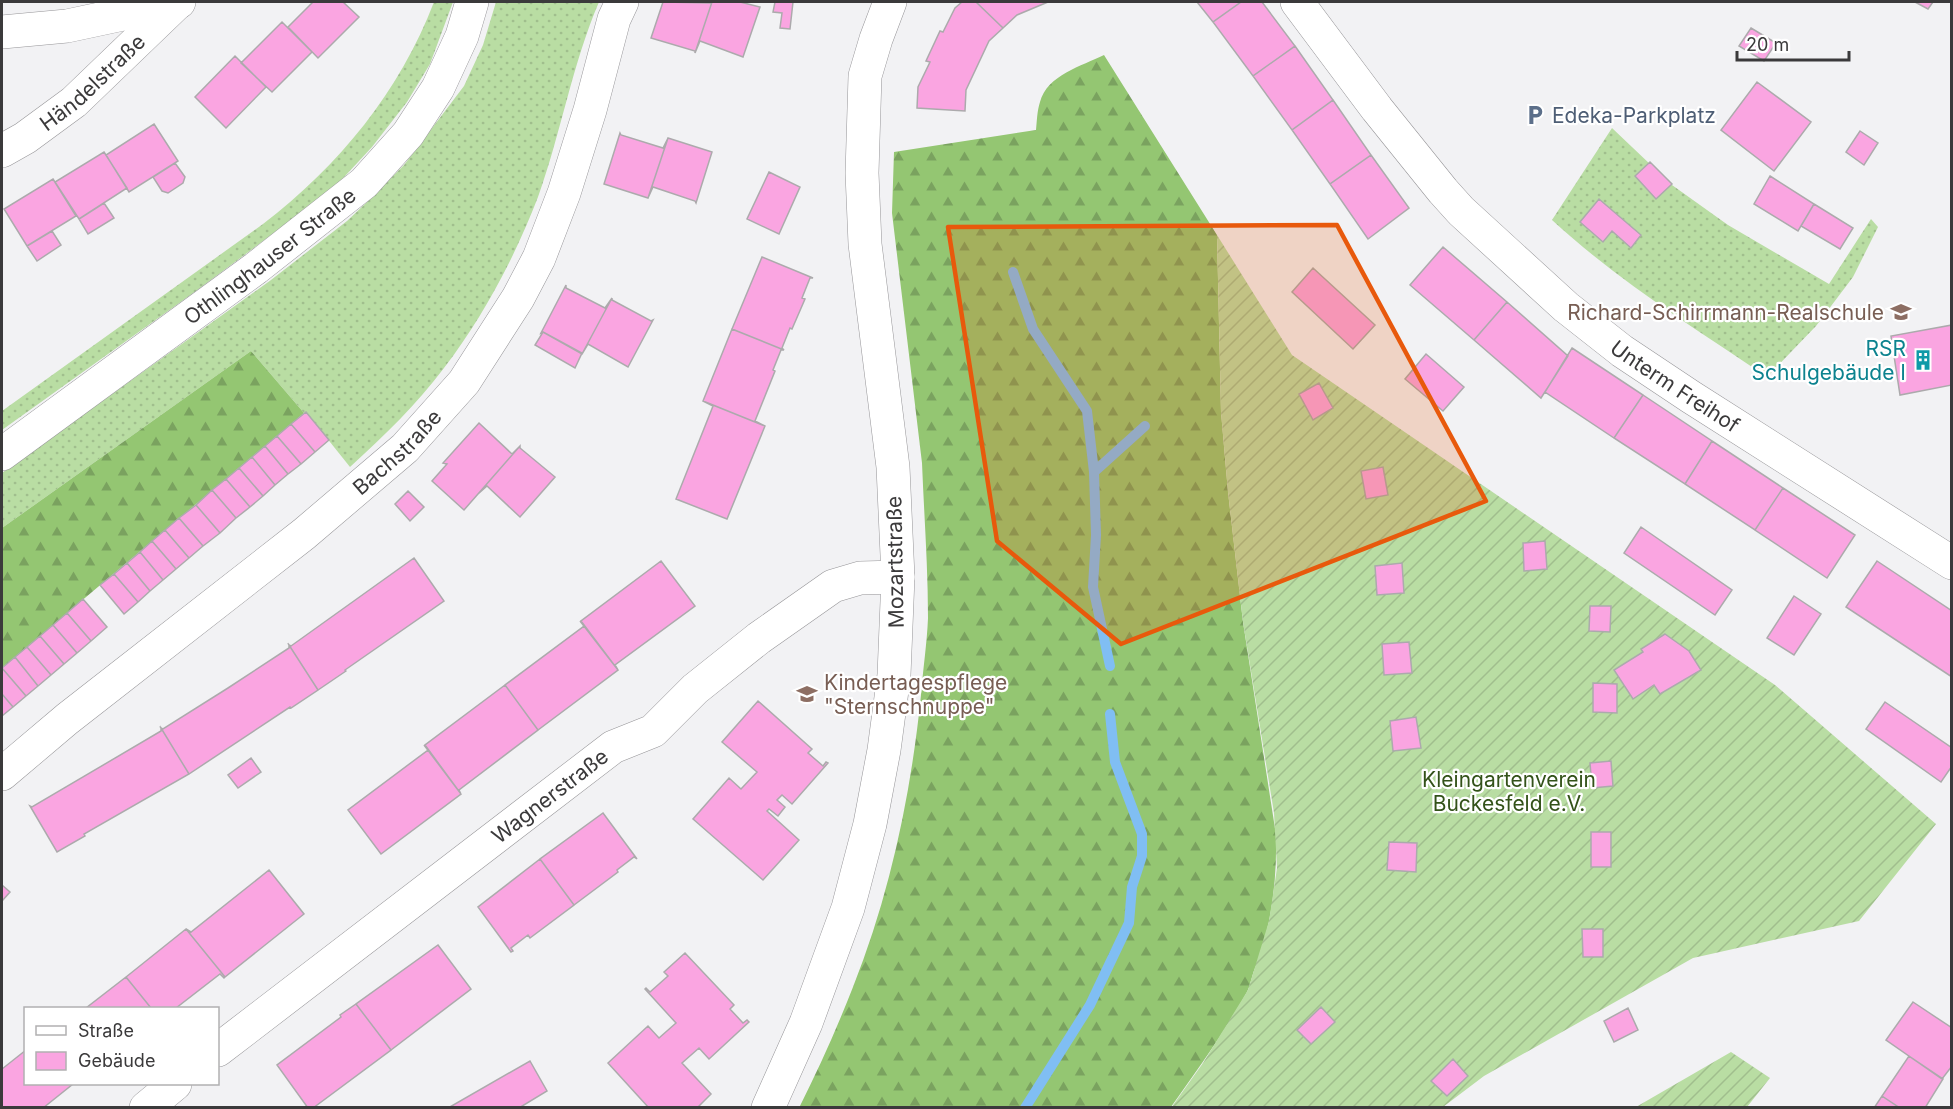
<svg xmlns="http://www.w3.org/2000/svg" width="1953" height="1109" viewBox="0 0 1953 1109" font-family="Inter,sans-serif">
  <style>
    .grass { fill: url(#grass-dots) }
    .forest { fill: url(#forest-firs) }
    .garden { fill: url(#garden-furrows) }
    .lines { fill: none; stroke-linecap: round; stroke-linejoin: round }
    .stream { stroke: #80bef3; stroke-width: 10 }
    .building { fill: #faa5e1; stroke: #acaaac; stroke-width: 1.5 }
    .street-casing { stroke: #969598; stroke-width: 34 }
    .street { stroke: #fff; stroke-width: 33 }
    .marked { fill: #e8590c; fill-opacity: 0.2; stroke: #e8590c; stroke-width: 4.5; stroke-linejoin: round }
    .labels { text-anchor: middle; dominant-baseline: central; stroke-width: 4.5; stroke-linejoin: round; paint-order: stroke }
    .street-label { font-size: 21px; fill: #3b3a3b; stroke: #fff }
    .service-label { font-size: 21px; fill: #4e5e75; stroke: #fff; text-anchor: start }
    .education-label { font-size: 21px; fill: #785e54; stroke: #fff; text-anchor: end }
    .culture-label { font-size: 21px; fill: #0d838f; stroke: #fff; text-anchor: end }
    .park-label { font-size: 21px; fill: #335219; stroke: #fff }
  </style>
  <defs>
    <pattern id="grass-dots" width="8" height="8" patternUnits="userSpaceOnUse" patternTransform="scale(1.5)"><rect width="8" height="8" fill="#b9dda3"/><path d="M2 2h.1M6 6h.1" fill="none" stroke="#a0be8d" stroke-width="1.8" stroke-linecap="round"/></pattern>
    <pattern id="forest-firs" width="22" height="20" patternUnits="userSpaceOnUse" patternTransform="scale(1.5)"><rect width="22" height="20" fill="#94c672"/><path d="M5 1l3.5 6h-7zM16 11l3.5 6h-7z" fill="#7aa25f"/></pattern>
    <pattern id="garden-furrows" width="10" height="10" patternUnits="userSpaceOnUse" patternTransform="scale(1.5)"><rect width="10" height="10" fill="#b9dda3"/><path d="M-1 1l2-2M0 10L10 0M9 11l2-2" fill="none" stroke="#a0be8d"/></pattern>
  </defs>
  <rect width="100%" height="100%" fill="#f2f2f4"/>
  <!-- grass -->
  <path class="grass" d="M434,2H453L430,64L407,102L372,147L333,189L196,291L2,430V411L263,224C339,166 400,91 434,2Z
    M496,2H599C572,65 561,133 538,197C515,257 483,317 444,368C417,404 384,436 350,467L306,412L304,413L251,351L2,528V473L271,280L347,221L366,203L404,165L464,86L483,45Z
    M1612,128L1672,185L1728,225L1829,284L1871,219L1878,227L1853,277L1816,326L1767,377C1693,327 1617,280 1552,220Z"/>
  <!-- forest -->
  <path class="forest" d="M1104,55L1217,235L1221,412L1228,492L1243,622L1276,835C1277,880 1272,924 1256,966C1252,974 1251,984 1247,992C1225,1032 1197,1070 1171,1107L799,1108C819,1068 837,1028 853,987C890,894 911,794 921,695C923,669 927,643 928,618C928,566 924,514 922,463L892,213L894,152L1036,130C1037,121 1037,111 1040,102C1047,75 1082,66 1104,55Z
    M251,351L304,413L2,668V528Z"/>
  <!-- garden -->
  <path class="garden" d="M1217,235L1292,355L1775,685L1936,824L1859,921L1693,958L1484,1076L1443,1107L1171,1108L1203,1063L1248,990L1269,921L1277,868L1274,813L1243,622L1228,492L1221,412Z
    M1731,1052L1770,1078L1747,1107H1636Z"/>
  <g class="lines">
    <!-- stream -->
    <path class="stream" d="M1013,272L1033,329L1087,411L1094,472L1096,535L1093,587L1110,666
      M1094,472L1145,426
      M1025,1108L1090,1005L1129,923L1132,887L1142,856V834L1115,762L1110,714"/>
  </g>
  <!-- building -->
  <path class="building" d="M313,2H343L359,17L318,58L288,27Z
    M663,2L711,3L712,2L695,53V51L651,38Z
    M712,2H740L760,7L743,57L700,41L695,53Z
    M775,2H793L790,29L780,28L782,13L773,12Z
    M962,2H976L1003,28L989,41L966,90L965,111L917,108L918,87L930,62L926,61L940,31L943,32L955,8Z
    M976,2H1048L1017,15L1003,28Z
    M1197,2H1241L1213,22Z
    M1241,2H1262L1295,46L1253,76L1213,22Z
    M1915,2H1933L1928,9Z
    M282,22L312,52L272,92L241,63Z
    M1751,28L1776,43L1764,61L1739,46Z
    M1295,46L1333,100L1292,130L1253,76Z
    M235,56L266,87L226,128L195,97Z
    M1757,82L1811,122L1774,171L1721,130Z
    M1333,100L1371,155L1330,184L1292,130Z
    M154,124L178,161L129,192L106,155Z
    M1860,131L1878,143L1864,165L1846,152Z
    M620,133L621,135L663,148L668,138L648,198L604,184Z
    M668,138L712,152L696,203L695,201L653,187L648,198Z
    M104,152L127,188L79,219L55,182Z
    M1371,155L1409,208L1368,239L1330,184Z
    M1650,162L1672,184L1656,199L1635,176Z
    M175,163L185,177L183,183L168,193L162,191L153,177Z
    M769,172L800,187L779,234L747,219Z
    M1770,176L1814,204L1798,231L1754,204Z
    M53,179L76,216L27,246L4,209Z
    M1599,199L1641,235L1631,248L1612,231L1603,242L1580,222Z
    M104,203L114,218L88,234L79,219Z
    M1814,204L1853,228L1840,249L1801,226Z
    M52,231L61,245L37,261L27,246Z
    M1443,247L1507,302L1474,340L1410,285Z
    M762,257L813,278H810L802,298L805,299L792,329L790,328L782,348L784,350L732,329Z
    M1313,268L1375,325L1353,349L1292,292Z
    M566,285V288L605,308L612,298L582,354L543,332L541,333Z
    M612,298V300L651,321L653,320L628,367L588,344L582,354Z
    M1507,302L1568,356L1541,398L1474,340Z
    M1952,325V385L1900,395L1891,336Z
    M732,329L784,350H781L773,370L775,371L755,421L765,426L703,401Z
    M543,332L582,353L575,368L535,345Z
    M1572,348L1643,395L1614,438L1545,392Z
    M1426,354L1464,387L1443,411L1405,379Z
    M1319,383L1333,408L1313,420L1299,394Z
    M1643,395L1712,441L1685,484L1614,438Z
    M703,401L765,426L727,519L676,499L713,406Z
    M306,412L329,440L315,452L291,424Z
    M479,423L512,454L520,446L464,510L432,481L447,464L443,463Z
    M291,424L315,452L301,464L277,436Z
    M277,436L301,464L288,474L265,446Z
    M1712,441L1783,488L1755,530L1685,484Z
    M265,446L288,474L275,485L252,457Z
    M520,446V448L555,477L520,517L487,486L478,494Z
    M252,457L275,485L263,496L239,468Z
    M1383,467L1388,495L1366,499L1361,471Z
    M239,468L263,496L250,507L226,479Z
    M226,479L250,507L236,518L212,490Z
    M1783,488L1855,535L1827,578L1755,530Z
    M212,490L236,518L220,533L196,505Z
    M408,491L424,507L410,521L395,504Z
    M196,505L220,533L203,546L179,518Z
    M179,518L203,546L189,558L165,530Z
    M1641,527L1732,590L1715,615L1624,553Z
    M165,530L189,558L176,569L152,541Z
    M152,541L176,569L163,580L140,552Z
    M1545,541L1547,569L1524,571L1523,543Z
    M140,552L163,580L150,591L127,563Z
    M414,558L444,601L345,670L346,671L318,690L289,645L291,646Z
    M661,561L695,606L615,665L618,670L581,621Z
    M1877,561L1952,611V677L1846,607Z
    M127,563L150,591L138,602L114,574Z
    M1402,563L1404,593L1377,595L1375,566Z
    M114,574L138,602L124,614L100,585Z
    M1794,596L1821,614L1794,655L1767,638Z
    M83,599L107,627L91,641L67,613Z
    M1590,606H1611L1610,632L1589,631Z
    M67,613L91,641L77,653L53,625Z
    M580,621L618,670L538,730L505,685L584,626Z
    M53,625L77,653L64,664L40,636Z
    M1665,634L1689,651L1701,670L1660,694L1654,685L1633,699L1614,670L1643,652L1641,649Z
    M40,636L64,664L51,675L27,647Z
    M1409,642L1412,673L1384,675L1382,644Z
    M289,645L318,690L291,708L290,707L189,774L161,728L163,729L228,688L289,648Z
    M27,647L51,675L38,686L15,657Z
    M15,657L38,686L26,696L2,668Z
    M2,668L26,696L13,707L2,694Z
    M1593,683L1617,684V713L1593,712Z
    M505,685L538,730L459,790L461,794L425,745Z
    M2,694L13,707L2,716Z
    M758,701L812,749L808,753L823,766L826,762L828,763L792,804L782,795L777,800L785,807L778,816L769,809L767,811L799,840L763,880L693,819L729,778L741,789L757,772L722,742Z
    M1885,702L1952,748V766L1941,782L1866,729Z
    M1416,717L1421,748L1393,751L1390,721Z
    M161,728L189,774L84,834L85,836L57,852L30,806L32,807L161,731Z
    M424,745L461,794L381,854L348,810L428,750Z
    M251,758L261,772L238,788L228,775Z
    M1611,761L1613,786L1592,788L1590,763Z
    M603,813L637,859L634,857L617,870L618,872L574,905L540,859Z
    M1591,832H1611V867H1591Z
    M1389,842L1417,843L1416,872L1387,870Z
    M540,859L574,905L530,938L528,935L511,948L513,951L511,952L478,907Z
    M269,870L304,914L225,977L186,929L191,932Z
    M2,885L10,892L2,901Z
    M186,929L225,977L224,978L220,974L176,1008H151L126,977Z
    M1582,929H1603V957H1583Z
    M438,945L471,989L391,1050L356,1004Z
    M685,953L734,1005L730,1009L743,1023L747,1020L749,1022L709,1059L699,1048L682,1063L711,1094L697,1108H649L608,1063L648,1026L659,1038L676,1023L645,989L646,988L650,992L668,976L664,972Z
    M126,977L151,1008H86Z
    M1913,1002L1952,1028V1066L1942,1079L1886,1040Z
    M356,1004L391,1050L313,1108H308L277,1065L341,1017L340,1015Z
    M1321,1007L1335,1022L1311,1044L1297,1030Z
    M1628,1008L1638,1030L1614,1042L1604,1021Z
    M26,1050V1084H73L43,1108H2V1069Z
    M1909,1056L1943,1079L1925,1108H1900L1882,1096Z
    M1453,1059L1468,1076L1447,1096L1431,1081Z
    M530,1061L547,1091L519,1108H448Z
    M1882,1096L1900,1108H1874Z"/>
  <g class="lines">
    <!-- street casing -->
    <g class="street-casing">
      <g id="street">
        <path id="s1" d="M1297,2L1377,109L1443,191L1461,211L1566,307L1622,351L1691,397L1952,563"/>
        <path d="M2,32L67,26L179,2"/>
        <path id="s2" d="M2,151L25,138L74,102L176,4"/>
        <path id="s3" d="M2,454L256,268L364,183L408,134L438,88L462,36L472,2"/>
        <path id="s4" d="M2,774L67,719L304,534L405,448L464,382L518,298L539,258L564,193L590,110L614,19L622,2"/>
        <path id="s5" d="M218,1050L613,747L653,731L695,689L759,638L833,586L860,578L898,577"/>
        <path d="M146,1108L175,1084"/>
        <path d="M768,1108L806,1023L848,908L870,824L884,750L894,675L898,577L893,467L865,244L862,173L865,76L876,39L890,2"/>
      </g>
    </g>
    <!-- street -->
    <use href="#street" class="street"/>
  </g>
  <!-- marked area -->
  <path class="marked" d="M1337,225L1486,501L1121,644L997,541L948,227Z"/>
  <!-- icons -->
  <defs>
    <g id="parking-bare" transform="scale(1.62)"><path d="M-3.5-5.5H1a3.5 3.5 0 0 1 0 7H-1V5.5H-3.5ZM-1-3.4V-.6H.8a1.4 1.4 0 0 0 0-2.8Z" fill="#5c6f8a" stroke="#fff" stroke-width="2.5" paint-order="stroke"/></g>
    <g id="school-bare" transform="scale(1.62)"><path d="M0-5L7-2L0 1L-7-2ZM-4 1L0 2.5L4 1V4Q0 6-4 4Z" fill="#8d6e63" stroke="#fff" stroke-width="2.5" paint-order="stroke"/></g>
    <g id="building-bare" transform="scale(1.62)"><path d="M-4-6H4V6H1V3H-1V6H-4ZM-2.5-4.3h1.7v1.8h-1.7ZM.8-4.3h1.7v1.8H.8ZM-2.5-1h1.7V.8h-1.7ZM.8-1h1.7V.8H.8Z" fill="#0f9aa8" stroke="#fff" stroke-width="2.5" paint-order="stroke"/></g>
  </defs>
  <g fill-rule="evenodd">
    <use href="#parking-bare" x="1535" y="115"/>
    <use href="#school-bare" x="1901" y="312"/>
    <use href="#building-bare" x="1923" y="360"/>
    <use href="#school-bare" x="807" y="694"/>
  </g>
  <g class="labels">
    <!-- street labels -->
    <g class="street-label">
      <text stroke="none"><textPath href="#s2" startOffset="114">Händelstraße</textPath></text>
      <text stroke="none"><textPath href="#s3" startOffset="333">Othlinghauser Straße</textPath></text>
      <text stroke="none"><textPath href="#s1" startOffset="543">Unterm Freihof</textPath></text>
      <text stroke="none"><textPath href="#s4" startOffset="510">Bachstraße</textPath></text>
      <text transform="translate(895 562) rotate(-91)">Mozartstraße</text>
      <text stroke="none"><textPath href="#s5" startOffset="418">Wagnerstraße</textPath></text>
    </g>
    <!-- service labels -->
    <g class="service-label">
      <text x="1552" y="115">Edeka-Parkplatz</text>
    </g>
    <!-- education labels -->
    <g class="education-label">
      <text x="1884" y="312">Richard-Schirrmann-Realschule</text>
      <text x="824" y="682" text-anchor="start">Kindertagespflege<tspan x="824" dy="24">"Sternschnuppe"</tspan></text>
    </g>
    <!-- culture labels -->
    <g class="culture-label">
      <text x="1906" y="348">RSR<tspan x="1906" dy="24">Schulgebäude I</tspan></text>
    </g>
    <!-- park labels -->
    <g class="park-label">
      <text x="1509" y="779">Kleingartenverein<tspan x="1509" dy="24">Buckesfeld e.V.</tspan></text>
    </g>
  </g>
  <!-- border -->
  <rect width="1953" height="1109" fill="none" stroke="#3b3a3b" stroke-width="6"/>
  <!-- legend -->
  <rect x="24" y="1007" width="195" height="78" fill="#ffffff" stroke="#b1b0b1" stroke-width="1.5"/>
  <rect x="36" y="1026" width="30" height="9" fill="#ffffff" stroke="#b1b0b1" stroke-width="1.5"/>
  <text x="78" y="1037" font-size="18" fill="#3b3a3b">Straße</text>
  <rect x="36" y="1052" width="30" height="18" fill="#faa5e1" stroke="#b1b0b1" stroke-width="1.5"/>
  <text x="78" y="1067" font-size="18" fill="#3b3a3b">Gebäude</text>
  <!-- scale -->
  <path d="M1737 51v9h112v-9" fill="none" stroke="#3b3a3b" stroke-width="3"/>
  <text x="1746" y="51" font-size="18" fill="#3b3a3b" stroke="#ffffff" stroke-width="4.5" paint-order="stroke">20 m</text>
</svg>
